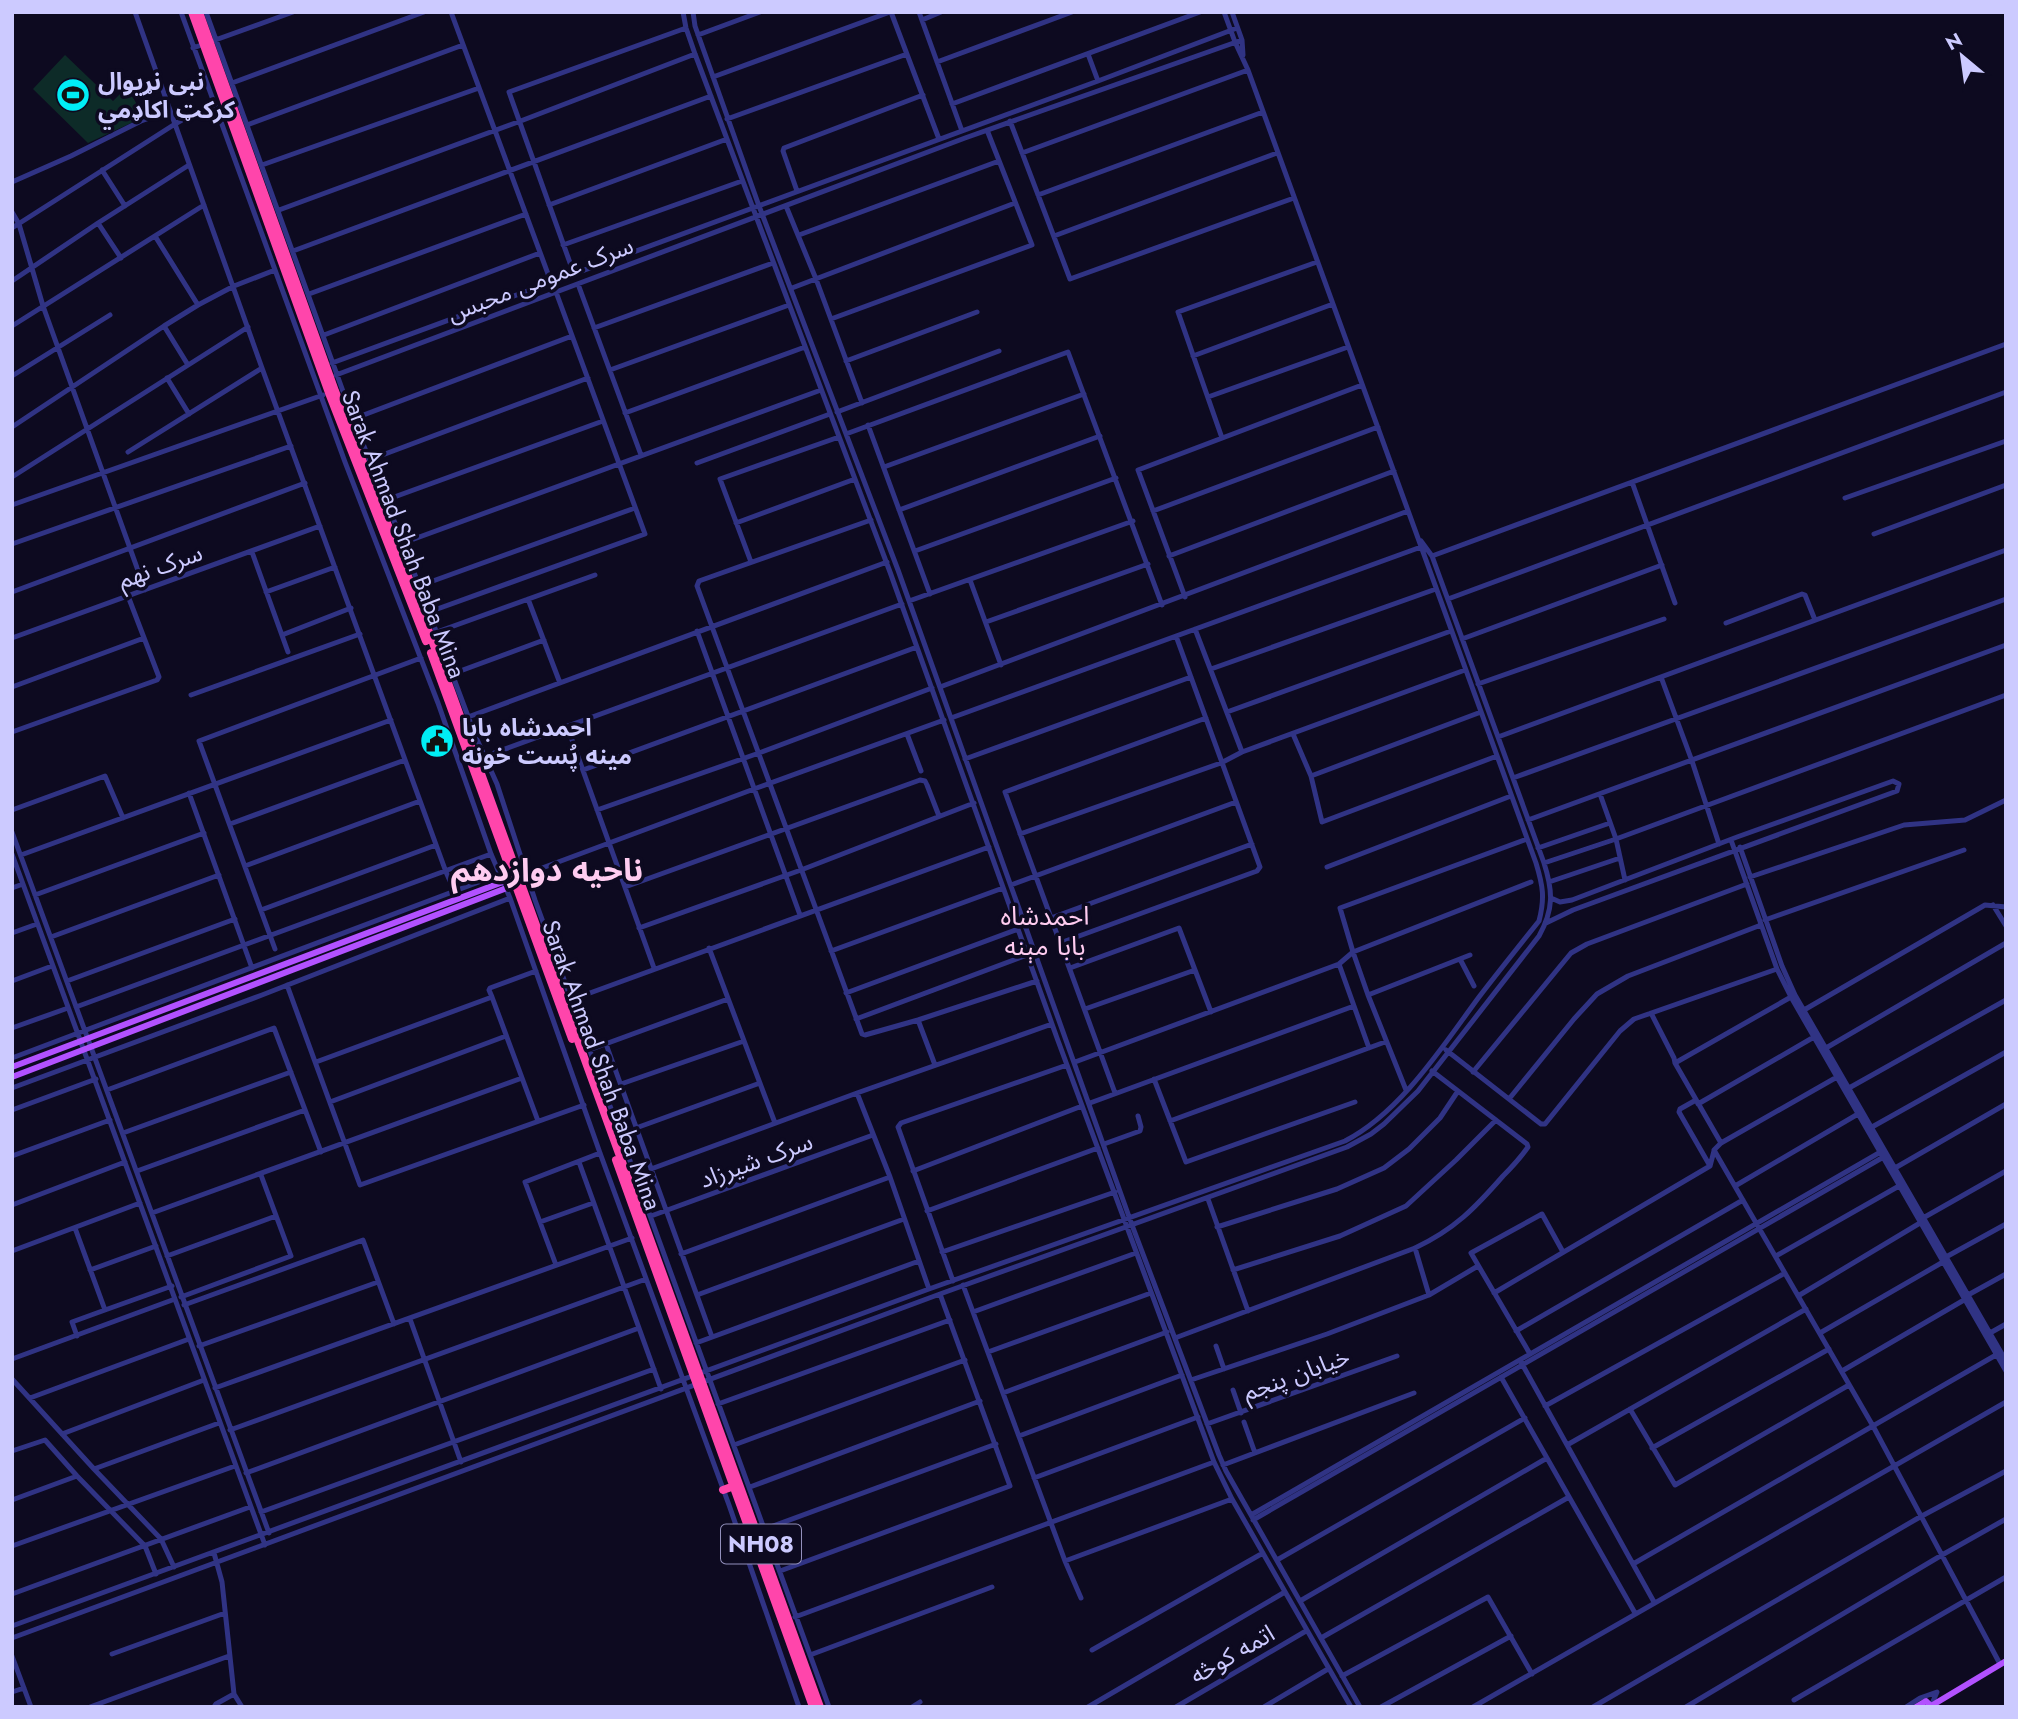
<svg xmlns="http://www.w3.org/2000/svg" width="2018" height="1719" viewBox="0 0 2018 1719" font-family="Jost,'Noto Sans Arabic',sans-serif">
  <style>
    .green { fill: #0d2b28 }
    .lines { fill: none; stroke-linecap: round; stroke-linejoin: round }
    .minor { stroke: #303384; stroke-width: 5 }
    .major { stroke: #b251ff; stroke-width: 6 }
    .highway { stroke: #ff45ab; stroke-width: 8 }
    .labels { text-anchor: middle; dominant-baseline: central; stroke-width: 7; stroke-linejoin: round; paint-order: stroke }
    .shield { fill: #0d0a20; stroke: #9390bc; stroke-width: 2 }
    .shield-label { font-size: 23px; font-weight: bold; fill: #cccaff }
    .poi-label { font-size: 24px; font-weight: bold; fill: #cccaff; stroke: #0d0a20; text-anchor: start }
    .street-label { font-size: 24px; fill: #cccaff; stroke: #0d0a20 }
    .neighbourhood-label { font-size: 26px; fill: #ffccf0; stroke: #0d0a20 }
    .district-label { font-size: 32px; font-weight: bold; fill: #ffccf0; stroke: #0d0a20 }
  </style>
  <rect width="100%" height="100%" fill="#0d0a20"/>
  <!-- green -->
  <path class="green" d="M65,55L113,101L127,87L144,117L88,143L33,89Z"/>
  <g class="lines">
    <!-- minor -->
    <path class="minor" d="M135,12L262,368L446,872L454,890
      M181,12L345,462L438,703L491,854L510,898L600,1153L729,1505L799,1707
      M206,12L353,419L403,543L475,735L497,784L535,900L829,1707
      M451,12L551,282
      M683,12L686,28L695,54L890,572L1057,1038L1214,1462L1232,1499L1351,1707
      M693,12L695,26L759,206L898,570L1132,1225L1219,1455L1226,1471L1360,1707
      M891,12L939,139
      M919,12L962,131
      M1232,12L1242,40L1243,55
      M922,20L941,12
      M698,35L760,12
      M193,48L293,12
      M1088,54L1098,81
      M937,62L1072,12
      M713,77L890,12
      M232,83L424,12
      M952,104L1200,12
      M727,119L907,54
      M1010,121L1070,279L1294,198
      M247,125L463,45
      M1022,153L1248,70
      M262,165L479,88
      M102,170L125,206
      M12,182L71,156L141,121L170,111
      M797,191L783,151L784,148L923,95
      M1038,195L1263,112
      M549,205L727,139
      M786,206L816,279L862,403
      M279,210L518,122L695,54
      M12,212L19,224L43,306L145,590
      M98,223L121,258
      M12,228L175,124L187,117L215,107
      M799,235L999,161
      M155,236L198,305
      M1054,236L1277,153
      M563,245L742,181
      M293,251L711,96
      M574,274L509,92L686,28
      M12,281L98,223L189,165
      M578,284L641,455
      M792,288L1015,203
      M309,294L526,214
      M831,319L1032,245L987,130
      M12,326L204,205
      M164,326L188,365
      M594,328L773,263
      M324,335L540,253
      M1193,356L1333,304
      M846,361L977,312
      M332,363L1098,81L1237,28
      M610,370L789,305
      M336,375L965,138L1242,40
      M12,376L110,315
      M167,378L189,414
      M1208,397L1348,347
      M837,412L999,351
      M625,413L805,347
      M353,419L572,336
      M868,425L930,594
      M12,427L164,326L198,305L234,286L275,270
      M846,434L1068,352L1162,605
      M1222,438L1178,312L1317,262
      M128,452L262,368
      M369,460L588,378
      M697,463L830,414
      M884,467L1084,394
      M12,477L248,327
      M1632,482L1675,603
      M1845,498L2006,441
      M386,500L603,421
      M12,505L323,395
      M899,510L1100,436
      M1153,511L1378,427
      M871,520L699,581L697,586L862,1034L865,1035L918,1020L1037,981
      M736,523L855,479
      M1874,534L2006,485
      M403,543L821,390
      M12,544L291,446
      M915,551L1116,478
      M252,552L288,652
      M1169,556L1394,471
      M1432,556L2006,344
      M751,562L720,479L839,437
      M970,580L1001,665
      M419,586L635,508
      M12,592L305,483
      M266,592L335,567
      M1185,597L1138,470L1362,385
      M528,599L560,683
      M1448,599L2006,392
      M909,601L1133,521
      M429,612L645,534L556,292
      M986,622L1148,564
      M1726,623L1802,594L1805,595L1815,620
      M1195,629L1242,752
      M697,631L800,915
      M437,632L595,575
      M282,635L351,608
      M12,638L320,526
      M1462,639L1662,565
      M1211,669L1436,589
      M452,674L544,640
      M1661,677L1692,761L1719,844
      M1478,684L1664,619
      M12,687L144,638
      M940,687L1408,511
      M191,695L360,634
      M1227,712L1451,631
      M468,717L887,562
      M951,718L1421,547
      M567,726L654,968
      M12,732L157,680L159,677L128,596
      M907,734L921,771
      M1293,734L1311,776L1322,822L1497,756
      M1498,737L2006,550
      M486,756L902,604
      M965,759L1191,677
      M583,770L917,647
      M1311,776L1481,712
      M1513,778L2006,599
      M189,793L252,968
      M1600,794L1616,839L1625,880
      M12,810L105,776L123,818
      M597,810L759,753L932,688
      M1528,820L2006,645
      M230,824L405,760
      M12,832L269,1533
      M1020,834L1221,763L1242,752L1465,670
      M1731,840L1777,969L1791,997L2006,1371
      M1740,847L1782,966L1795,995L2006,1361
      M1538,848L1610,823
      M12,854L265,1545
      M21,855L391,720
      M1544,863L1616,839L2006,695
      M245,866L420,801
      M1327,867L1511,796
      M526,874L754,789L944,720
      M1750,877L1904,825L1965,820L2006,800
      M1549,882L1620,858
      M1011,885L1236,802
      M625,887L920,780L925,781L927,785L939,816
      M12,888L23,884
      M35,895L204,833
      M1993,905L2006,926
      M261,910L436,845
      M1051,918L1252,844
      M1765,920L1964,850
      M1546,923L1573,910L1897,791L1899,784L1893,781L1737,837L1572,900L1560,902L1551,898
      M639,928L801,870L974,803
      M12,933L37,924
      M51,937L219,875
      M1060,943L1257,871L1260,867L1176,636
      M709,948L775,1123
      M275,949L199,741L421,658
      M831,951L1003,888
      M1460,959L1474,986
      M1339,964L1369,1048
      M1070,968L1179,928L1211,1012
      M12,981L52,966
      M67,981L235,919
      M287,985L360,1185L584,1105
      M846,993L1018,929
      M1368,995L1470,955
      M492,997L538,1121
      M568,1001L989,847
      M76,1007L491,854
      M1085,1009L1195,970
      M1804,1010L1985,905L2006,907
      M1651,1013L1674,1058L1675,1063L1721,1143L1714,1150L1873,1426L2000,1664
      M856,1019L1027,955
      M918,1020L935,1065
      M12,1028L68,1008
      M606,1044L712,1337
      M1826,1048L2006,943
      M589,1050L728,999
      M1446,1050L1541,1124H1545L1620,1031L1634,1019L1777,969
      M12,1058L500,874
      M316,1062L492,997L489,990L490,988L536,971
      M1075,1062L1339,964L1353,952L1531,882
      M1675,1063L1791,997
      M1473,1072L1571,953L1587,944L1747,884
      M1154,1079L1186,1162L1355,1102
      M621,1084L744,1041
      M12,1088L262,995L510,898
      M1849,1088L2006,1000
      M107,1090L274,1028L321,1152
      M1406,1090L1368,995L1353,952L1340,908L1527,839
      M857,1093L890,1177L929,1289
      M1115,1093L1005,792L1206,718
      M1509,1099L1574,1019L1597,994L1628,976L1761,925
      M1696,1100L1680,1109L1679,1112L1710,1166
      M330,1102L506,1036
      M1090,1103L1354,1006
      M1698,1104L1814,1037
      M12,1110L96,1079
      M1170,1121L1385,1042
      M1872,1127L2006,1052
      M636,1128L760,1083
      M123,1133L291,1072
      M1721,1143L1837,1077
      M1104,1144L1140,1131L1141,1127L1138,1116
      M12,1156L110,1120
      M579,1162L661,1389
      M1895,1168L2006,1104
      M651,1169L857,1093L1052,1024
      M137,1171L305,1110
      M913,1171L1082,1106
      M1735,1186L1858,1114
      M1208,1199L1248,1311
      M12,1205L125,1162
      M927,1211L1098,1148
      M152,1213L522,1078
      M651,1216L873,1135
      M1923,1218L2006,1171
      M540,1222L593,1203
      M1217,1227L1337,1189L1384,1168L1409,1149L1440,1118L1458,1091
      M75,1228L105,1310L172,1286
      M1415,1248L1429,1295
      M12,1251L140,1203
      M942,1252L1115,1192
      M681,1254L890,1177
      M167,1256L276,1216
      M1776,1256L1899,1186
      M1946,1257L2006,1224
      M556,1265L525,1182L600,1153
      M90,1270L156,1246
      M1233,1270L1340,1236L1406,1206L1456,1160L1496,1120
      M953,1281L898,1127L901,1123L1067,1065
      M963,1285L973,1312L1136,1253
      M1494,1293L1710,1166L1714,1151
      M697,1295L904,1219
      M1968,1295L2006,1274
      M1798,1296L1920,1223
      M181,1297L291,1256L261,1175
      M184,1305L363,1240L394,1324
      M973,1312L1065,1561L1081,1598
      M410,1319L461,1462
      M1516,1331L1743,1200
      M1820,1333L1943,1262
      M1990,1333L2006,1324
      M77,1336L72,1322L105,1310
      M1175,1338L1415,1248C1455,1229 1475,1208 1503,1176C1512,1167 1521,1157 1528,1147L1527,1144L1432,1071
      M696,1343L919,1261
      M199,1346L378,1282
      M1216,1346L1224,1369
      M988,1352L1151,1293
      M1530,1354L1471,1253L1542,1214L1563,1252
      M12,1359L175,1299
      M1521,1362L1654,1602
      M1842,1371L1964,1300
      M1501,1377L1635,1613
      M12,1379L94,1469L161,1539L174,1567
      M1191,1380L1327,1334L1429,1295L1478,1266
      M215,1388L632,1238
      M1233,1390L1241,1413
      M1003,1393L1167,1332
      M30,1398L189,1339
      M718,1404L950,1320
      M1545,1406L1785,1273
      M1630,1409L1675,1485L1849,1385
      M1244,1422L1255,1453
      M1207,1424L1397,1356
      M230,1430L646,1279
      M62,1434L204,1380
      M1019,1436L1182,1375
      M734,1445L965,1360
      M1567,1445L1806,1309
      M1652,1448L1829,1349
      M12,1451L45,1440L77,1476L145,1546L156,1574
      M1223,1465L1414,1393
      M94,1469L219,1423
      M246,1473L639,1328
      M1034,1478L1198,1417
      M750,1487L980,1401
      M12,1500L77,1476
      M261,1512L654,1369
      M1251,1515L1884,1150
      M1253,1520L1887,1155
      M765,1529L996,1444
      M12,1546L235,1466
      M214,1553L222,1582L234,1694L242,1707
      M1277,1560L1525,1418
      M1065,1561L1232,1499
      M1633,1564L1996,1355
      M780,1571L1010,1486L940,1294
      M12,1594L250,1507
      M1300,1601L1547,1458
      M795,1617L1214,1462
      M12,1626L929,1289L1345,1141C1401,1112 1442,1047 1479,997C1499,971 1519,946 1539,921C1545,898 1543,886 1536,863L1248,70L1235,42L1224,12
      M12,1638L940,1294L1347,1147L1371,1134L1384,1124L1418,1091L1539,936C1554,909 1553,891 1544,863L1432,556L1421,541
      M1321,1638L1569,1497
      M1092,1650L1263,1553
      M112,1654L225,1613
      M810,1655L992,1587
      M12,1656L31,1707
      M1342,1676L1488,1597L1532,1674
      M12,1692L24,1688
      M1794,1700L2006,1577
      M90,1707L229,1656
      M214,1707L216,1704L234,1694
      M912,1707L920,1702
      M1088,1707L1285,1592
      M1176,1707L1306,1631
      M1264,1707L1328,1669
      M1381,1707L1511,1636
      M1473,1707L2006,1402
      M1593,1707L1920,1517L2006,1471
      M1686,1707L1942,1555L2006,1519
      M1906,1707L1920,1698L1937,1692L1931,1706"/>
    <!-- major -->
    <path class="major" d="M12,1067L516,877
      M12,1077L517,884
      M1931,1706L2006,1661
      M1916,1707L1926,1701L1932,1707"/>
    <!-- highway -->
    <path class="highway" d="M192,12L329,393L426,641
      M199,12L335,391L411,584L451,691L820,1707
      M431,653L572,1039
      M616,1160L813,1707
      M723,1490L734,1486"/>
  </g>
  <!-- icons -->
  <defs>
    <g id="stadium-disc" transform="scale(1.75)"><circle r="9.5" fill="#00eef5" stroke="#0d0a20"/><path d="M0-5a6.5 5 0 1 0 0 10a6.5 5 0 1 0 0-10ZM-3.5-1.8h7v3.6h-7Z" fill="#111"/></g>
    <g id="civic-disc" transform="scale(1.75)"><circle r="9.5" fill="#00eef5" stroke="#0d0a20"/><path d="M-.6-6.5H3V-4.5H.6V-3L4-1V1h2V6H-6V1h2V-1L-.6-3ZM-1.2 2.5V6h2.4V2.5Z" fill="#111"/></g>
  </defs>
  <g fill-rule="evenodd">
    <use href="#stadium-disc" x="73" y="95"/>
    <use href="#civic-disc" x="437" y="741"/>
  </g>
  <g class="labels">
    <!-- shield labels -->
    <rect class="shield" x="721" y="1524.5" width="80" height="39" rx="5"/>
    <g class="shield-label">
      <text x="761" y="1544">NH08</text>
    </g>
    <!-- poi labels -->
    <g class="poi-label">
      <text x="98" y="81">نبی نړیوال<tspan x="98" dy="28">کرکټ اکاډمي</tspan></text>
      <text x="462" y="727">احمدشاه بابا<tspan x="462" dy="28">مینه پُست خونه</tspan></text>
    </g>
    <!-- street labels -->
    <g class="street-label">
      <text transform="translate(540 279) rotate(-21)">سرک عمومی محبس</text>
      <text transform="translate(404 534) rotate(69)">Sarak Ahmad Shah Baba Mina</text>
      <text transform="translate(160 566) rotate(-20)">سرک نهم</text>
      <text transform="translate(602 1065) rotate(70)">Sarak Ahmad Shah Baba Mina</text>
      <text transform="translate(756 1160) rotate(-20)">سرک شیرزاد</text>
      <text transform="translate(1296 1374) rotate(-20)">خیابان پنجم</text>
      <text transform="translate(1232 1654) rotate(-30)">اتمه کوڅه</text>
    </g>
    <!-- neighbourhood labels -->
    <g class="neighbourhood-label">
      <text x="1045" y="916">احمدشاه<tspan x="1045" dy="30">بابا مېنه</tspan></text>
    </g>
    <!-- district labels -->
    <g class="district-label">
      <text x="547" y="870">ناحیه دوازدهم</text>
    </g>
  </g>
  <!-- border -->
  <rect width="2018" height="1719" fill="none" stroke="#cccaff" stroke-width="28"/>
  <!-- north arrow -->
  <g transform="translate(1962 56) rotate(331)" stroke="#0d0a20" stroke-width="5" paint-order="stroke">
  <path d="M0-5L12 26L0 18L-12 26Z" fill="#cccaff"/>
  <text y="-10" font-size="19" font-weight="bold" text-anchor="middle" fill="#cccaff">N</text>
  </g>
</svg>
